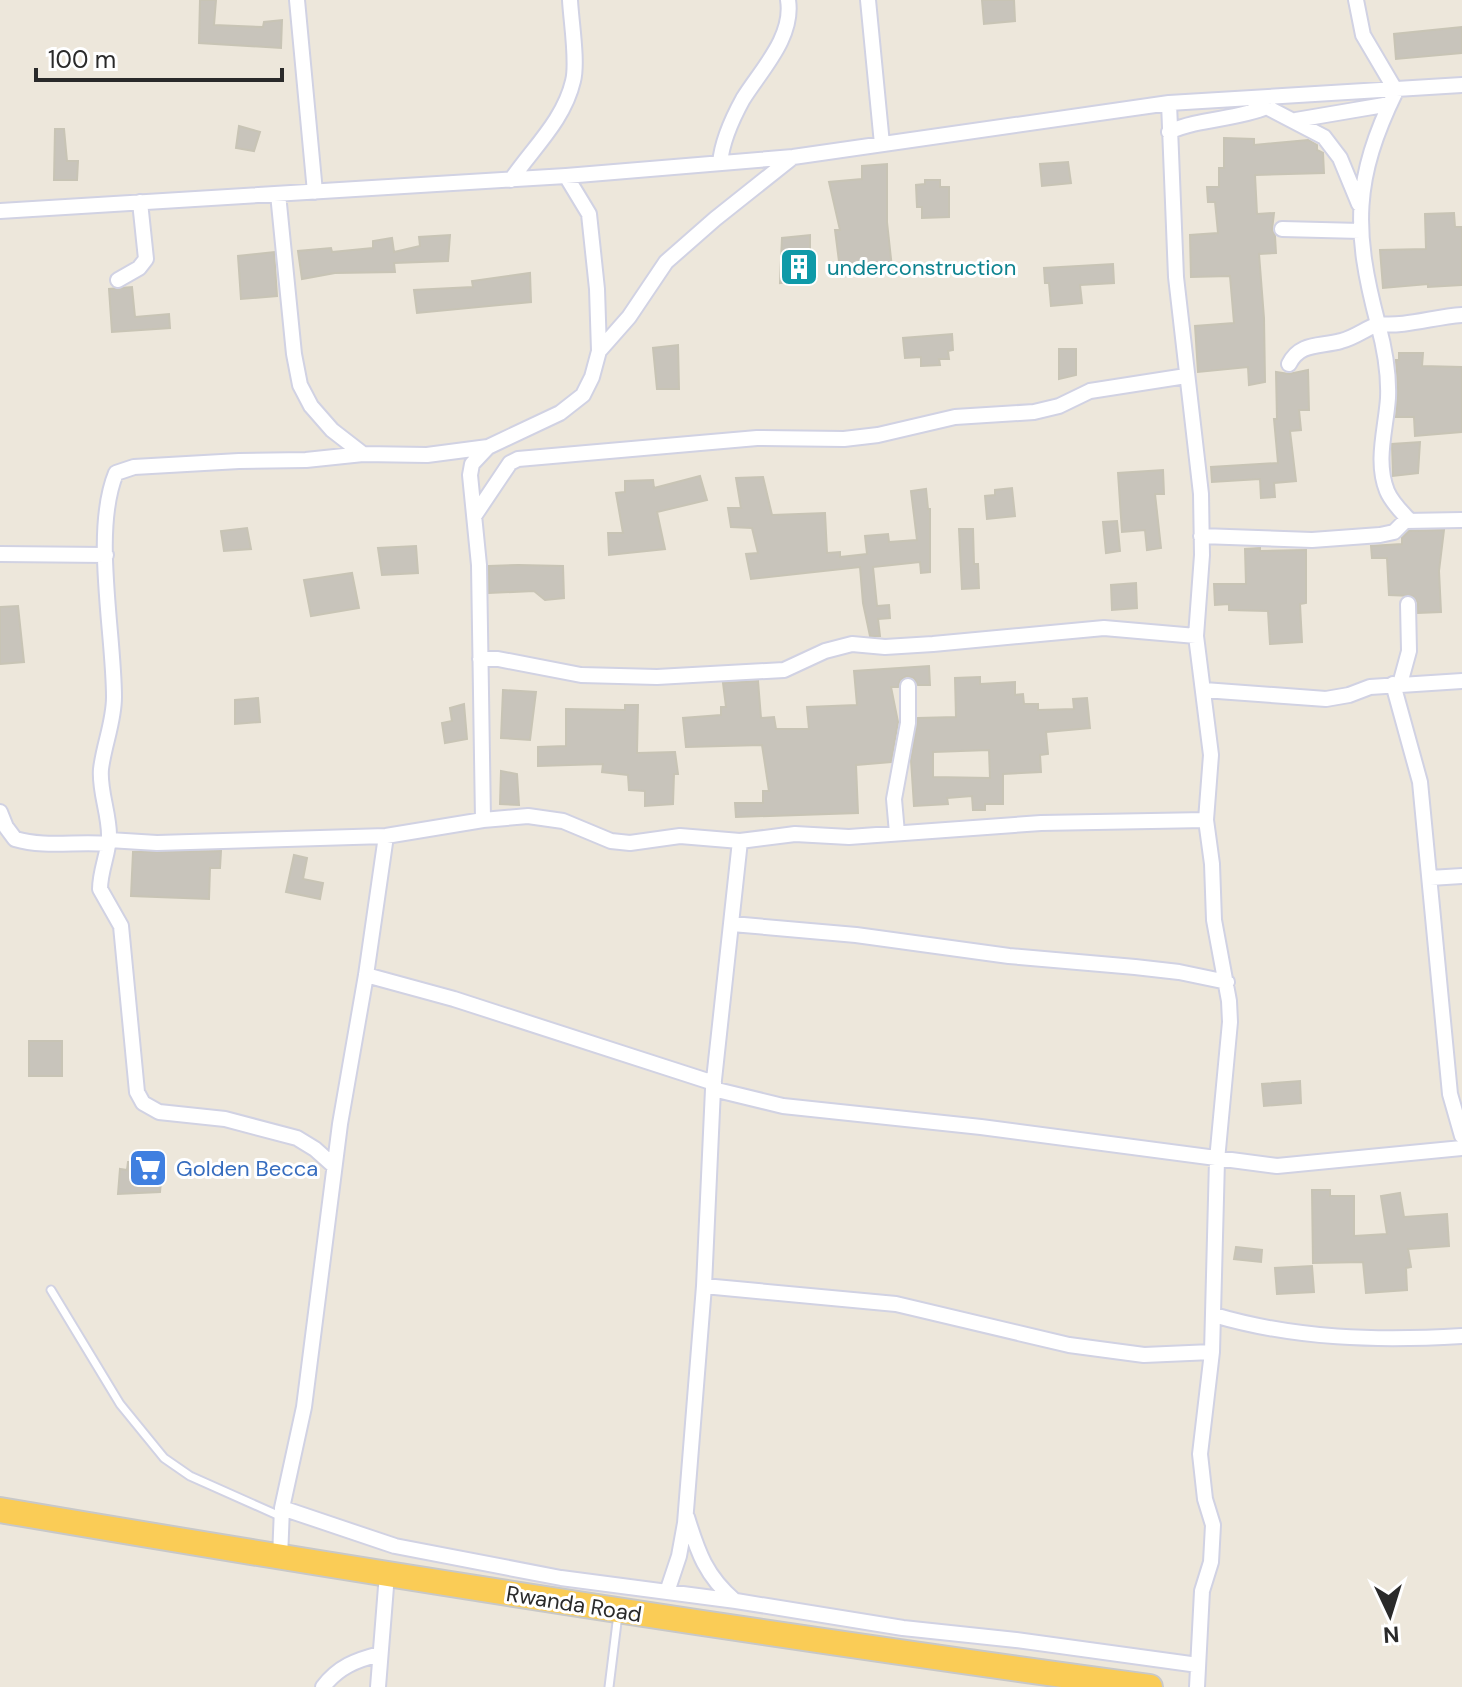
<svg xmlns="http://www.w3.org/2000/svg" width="1462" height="1687" viewBox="0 0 1462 1687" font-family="'DM Sans',sans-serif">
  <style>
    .building { fill: #c8c4bb; stroke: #c8c4b5; stroke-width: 2; fill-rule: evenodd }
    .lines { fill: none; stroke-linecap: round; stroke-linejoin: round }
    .service-casing { stroke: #d1d2e3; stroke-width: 11 }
    .minor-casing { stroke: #d1d2e3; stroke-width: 18 }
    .trunk-casing { stroke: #c8c8c8; stroke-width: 28 }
    .service { stroke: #fff; stroke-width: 7 }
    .minor { stroke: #fff; stroke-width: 14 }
    .trunk { stroke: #facc56; stroke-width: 24 }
    .labels { text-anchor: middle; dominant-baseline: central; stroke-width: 6; stroke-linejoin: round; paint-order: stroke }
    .culture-label { font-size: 22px; fill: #0d838f; stroke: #fff; text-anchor: start }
    .shop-label { font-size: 22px; fill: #366cbe; stroke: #fff; text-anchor: start }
    .street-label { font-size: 22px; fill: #2a2a2a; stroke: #fff }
  </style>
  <rect width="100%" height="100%" fill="#ede7db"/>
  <!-- building -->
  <path class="building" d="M200,0H216L214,25L263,27L264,22L282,20L281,48L199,43Z
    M982,0H1014L1015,21L984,24Z
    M1462,27V53L1396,59L1394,34Z
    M239,126L260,132L254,151L236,148Z
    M55,129H64L67,161H78L77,180H54Z
    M1224,138L1254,139V145L1308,140L1317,145V150L1323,153L1324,173L1255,175L1257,214L1274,213L1272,230L1275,236L1276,253L1259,254L1264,318L1265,382L1249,385L1248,367L1198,372L1195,326L1234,323L1230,276L1191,277L1190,235L1218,233L1215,202H1208L1207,187H1219V168H1224Z
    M1068,162L1071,183L1042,186L1040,164Z
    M887,164V222L892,268L841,277L835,230H840L829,182L862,179V166Z
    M925,180H940V187H949V217L922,218V207H917L916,185L925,184Z
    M1454,213L1455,227H1462V285L1428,287V284L1383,288L1380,250L1426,249L1425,214Z
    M450,235L448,261L394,263L395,272L335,273L302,279L298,251L331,248L332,252L373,248V241L392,238L394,252L420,246L419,237Z
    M810,235V253L816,255L817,278L780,283L782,238Z
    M274,252L277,296L241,299L238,256Z
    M1113,264L1114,283L1080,285L1082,303L1051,306L1049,283H1045L1044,268Z
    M530,273L531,302L417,313L414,290L473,287L472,281Z
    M132,287L135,317L169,314L170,328L112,332L109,289Z
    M952,334L953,350L948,351L949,359H939L940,365L921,366V357L905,358L903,338Z
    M678,345L679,389H657L653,348Z
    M1059,349H1076V375L1059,379Z
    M1399,353H1423L1422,366L1462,367V432L1415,436L1414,417H1396L1398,389L1396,360H1399Z
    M1308,370L1309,410H1299L1301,430L1290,431L1296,481L1274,483L1275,497L1261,498L1260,479L1212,482L1211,467L1278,463L1274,419H1277L1276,372L1289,374Z
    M1420,442L1418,473L1393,476L1392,444Z
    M1163,470L1164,494H1155L1161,548L1147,550L1145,530L1122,532L1118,473Z
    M700,476L707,500L657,512L665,549L609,555L608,533H623L616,493L625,492V481L653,480L654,488Z
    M763,477L772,515L825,513L827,553L840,552V557L867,554L865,536L888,534L889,542L917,540L911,491L926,489L928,509H930V572L921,573L920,562L873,567L877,606L889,605L890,618L878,619L880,636H870L863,603L860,567L751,579L746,554L758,553L752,528L731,527L728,508H741L736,478Z
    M1012,488L1015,516L987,519L985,496L995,495V490Z
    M1117,521L1120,551L1106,553L1103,522Z
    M247,528L251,549L224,551L221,531Z
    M959,529H973L974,564H978L979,588L962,589Z
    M1444,530L1439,571L1441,612L1418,613V603L1413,596L1389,595L1387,558H1372L1371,546L1402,544V538L1409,531Z
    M416,546L418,573L382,575L378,548Z
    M1260,548V551L1306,550V603L1300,604L1302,642L1270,644L1268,611L1229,610V604L1215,605L1214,584H1246L1245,549Z
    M518,565L563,566L564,598L545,600L534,591L489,593V566Z
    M352,573L359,608L311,616L304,580Z
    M1136,583L1137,608L1112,610L1111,585Z
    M18,606L24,662L0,664V607Z
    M929,666L930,685H918L914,678L907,676L900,680L898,687H891L898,722L891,762L856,765L858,813L736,817L735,803H763V791H769L762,745L686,747L683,718L721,715V707H726L723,683L758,681L761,718L774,717L776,729H809L807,707L857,705L854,671Z
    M980,677V684L1015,682V695L1023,694L1024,704H1038V710L1074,709L1073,699L1087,698L1090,728L1046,732L1048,754L1040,755L1041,772L1003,774V804H985V810H973L972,796L947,798L948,804L914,806L911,760L918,718L956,717L955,678ZM989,750L990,778L933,777V752Z
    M503,690L536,692L530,740L501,738Z
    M258,698L260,722L235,724V700Z
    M464,704L467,739L445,743L442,723L452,721L450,708Z
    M625,705H638L637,753L675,752L678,774H674L673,804L645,806V791L629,790L628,775L602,772L603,764L538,766V747L566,746V709L625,710Z
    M501,771L517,774L519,805L500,804Z
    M221,851L220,868H210L209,899L131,896L133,852Z
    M294,855L307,858L303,879L323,883L320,899L286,892Z
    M29,1041H62V1076H29Z
    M1300,1081L1301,1103L1264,1106L1262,1084Z
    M163,1161L160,1192L118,1194L120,1169L127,1170L128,1162Z
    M1312,1190H1330V1196H1354V1236L1387,1234L1381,1196L1400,1193L1404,1217L1447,1214L1449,1246L1408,1249L1411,1267L1406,1268L1407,1290L1366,1293L1363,1262L1313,1263Z
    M1236,1247L1262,1250L1261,1262L1234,1259Z
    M1312,1266L1314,1292L1277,1294L1275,1268Z"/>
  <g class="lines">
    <!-- service casing -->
    <g class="service-casing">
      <path id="service" d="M51,1290L120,1404L164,1458L190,1476L282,1517
        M609,1687L618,1614"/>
    </g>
    <!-- minor casing -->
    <g class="minor-casing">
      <path id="minor" d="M297,0L315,192
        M868,0L882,144
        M1356,0L1363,35L1396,91C1353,179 1353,230 1378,324C1406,327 1433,317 1462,315
        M1251,99L1324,137L1340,158L1359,204
        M1169,103L1176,277L1201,494L1202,555L1196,636L1211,755L1206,820L1212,864L1214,920L1229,1001L1230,1022L1217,1160L1212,1352L1200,1454L1205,1499L1213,1525L1211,1562L1202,1591L1197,1687
        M1296,120L1390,104
        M1169,132C1200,118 1235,120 1267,107
        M720,163C722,141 732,119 743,99C761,70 794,37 788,0
        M566,176L589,214L597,289L599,351
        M511,180C533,148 564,120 573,81C578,62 571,21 570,0
        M278,194L294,354L300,385L311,406L332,430L363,454
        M0,211L566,176L793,157L1169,103L1462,85
        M1282,229L1361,231
        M118,280L139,268L146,259L140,202
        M1289,364C1300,342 1320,347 1341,341C1354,338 1365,329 1378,324C1384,346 1389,375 1388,398C1386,429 1375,461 1387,491C1392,503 1402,512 1410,521
        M475,515L510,463L518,459L757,438L844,439L878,435L955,417L1034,412L1059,406L1090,391L1186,376
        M1201,536L1312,540L1380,535L1394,532L1405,521L1462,520
        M0,554L106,555
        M480,659H498L581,675L657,677L784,670L825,651L852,644L885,647L933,644L1104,628L1196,636
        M1393,684L1420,782L1450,1094L1462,1136
        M1400,684L1409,651L1408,604
        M1204,690L1326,699L1349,695L1370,687L1462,681
        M0,812L6,827L15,839C46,848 76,841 109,844
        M483,820L479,565L470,475L472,464L488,447L560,413L583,395L592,377L599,351L629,317L666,262L715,219L793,157
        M897,833L894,799L908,723V686
        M109,840L157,843L386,836L483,820L528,816L563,821L611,841L630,843L680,836L740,841L795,834L849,837L1041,823L1206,820
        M1430,878L1462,876
        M732,924L856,935L1009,956L1135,967L1179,972L1227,982
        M366,975L454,999L714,1083
        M713,1089L783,1106L981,1127L1277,1166L1462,1148
        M334,1166L315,1149L297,1138L225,1119L159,1112L143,1103L137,1092L121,926L100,889C100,870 109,853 109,835C109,813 99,790 101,769C104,744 114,722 114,697C114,633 92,531 116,473L134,467L239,461L306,460L363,454L427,455L488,447
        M704,1286L896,1304L1069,1345L1144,1355L1212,1352
        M1214,1315C1295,1339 1378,1341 1462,1336
        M282,1508L395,1546L561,1578L736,1601L903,1628L1016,1640L1198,1665
        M687,1517C698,1553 706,1576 735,1601
        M280,1558L282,1508L304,1407L340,1124L366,975L386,836
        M667,1592L679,1556L685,1523L704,1286L713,1089L740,841
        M323,1687C338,1667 356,1660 380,1654
        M378,1687L387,1574"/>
    </g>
    <!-- trunk casing -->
    <g class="trunk-casing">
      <path id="trunk" d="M0,1510C382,1575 766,1635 1150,1687"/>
    </g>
    <!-- service -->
    <use href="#service" class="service"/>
    <!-- minor -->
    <use href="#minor" class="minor"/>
    <!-- trunk -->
    <use href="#trunk" class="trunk"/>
  </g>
  <!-- icons -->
  <defs>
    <g id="building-square" transform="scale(2)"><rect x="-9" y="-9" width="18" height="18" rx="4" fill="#0f9aa8" stroke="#fff"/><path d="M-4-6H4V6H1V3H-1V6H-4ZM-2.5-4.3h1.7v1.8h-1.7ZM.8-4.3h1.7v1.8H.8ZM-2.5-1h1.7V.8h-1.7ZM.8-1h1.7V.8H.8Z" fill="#fff"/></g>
    <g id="supermarket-square" transform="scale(2)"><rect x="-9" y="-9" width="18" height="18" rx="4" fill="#3f7fe0" stroke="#fff"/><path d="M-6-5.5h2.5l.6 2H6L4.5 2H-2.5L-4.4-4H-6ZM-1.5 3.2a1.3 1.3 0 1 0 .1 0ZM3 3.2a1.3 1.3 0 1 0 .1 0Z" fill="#fff"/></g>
  </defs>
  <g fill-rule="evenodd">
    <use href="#building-square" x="799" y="267"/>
    <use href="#supermarket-square" x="148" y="1168"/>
  </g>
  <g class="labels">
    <!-- culture labels -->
    <g class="culture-label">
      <text x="827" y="267">underconstruction</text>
    </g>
    <!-- shop labels -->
    <g class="shop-label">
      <text x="176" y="1168">Golden Becca</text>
    </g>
    <!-- street labels -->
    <g class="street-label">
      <text transform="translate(574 1604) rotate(9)">Rwanda Road</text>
    </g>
  </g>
  <!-- north arrow -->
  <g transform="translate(1390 1615) rotate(176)" stroke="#ffffff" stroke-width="6" paint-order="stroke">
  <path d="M0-6L14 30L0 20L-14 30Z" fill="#2a2a2a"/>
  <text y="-12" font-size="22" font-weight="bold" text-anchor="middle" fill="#2a2a2a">N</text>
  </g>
  <!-- scale -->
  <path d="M36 68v12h246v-12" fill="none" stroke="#2a2a2a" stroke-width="4"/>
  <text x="48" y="68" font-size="24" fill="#2a2a2a" stroke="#ffffff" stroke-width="6" paint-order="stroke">100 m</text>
</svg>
